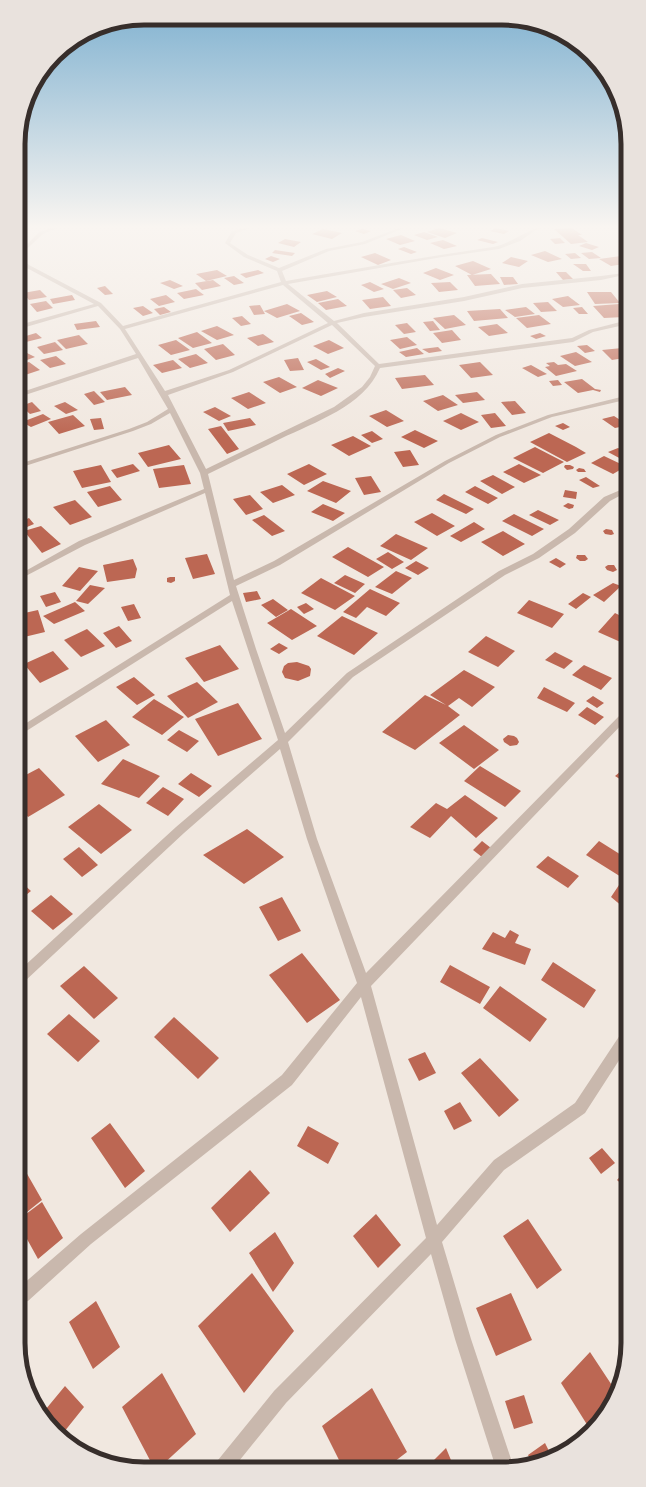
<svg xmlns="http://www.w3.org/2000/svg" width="646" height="1487" viewBox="0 0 646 1487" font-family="Montserrat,sans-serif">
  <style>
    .building { fill: #bc6753 }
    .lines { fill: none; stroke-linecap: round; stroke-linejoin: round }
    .minor { fill: #c9b8ad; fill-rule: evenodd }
    .tertiary { fill: #c9b8ad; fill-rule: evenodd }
    .rim { fill: none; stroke: #372e2b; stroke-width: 5 }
  </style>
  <rect width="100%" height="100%" fill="#f1e8e0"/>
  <!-- building -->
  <path class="building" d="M439,228L457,233L445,238L427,232Z
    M496,228L509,231L504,234L490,231Z
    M572,228L582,235H578L588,242L571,244L554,229Z
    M323,229L342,233L332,239L312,234Z
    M362,229L371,231L364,234L355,231Z
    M424,232L438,237L427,240L414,235Z
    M401,235L415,241L400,245L386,239Z
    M482,238L498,242L493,244L477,240Z
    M560,238L565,243L555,244L550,239Z
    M285,239L301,242L294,247L278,243Z
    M443,240L457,246L444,249L430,243Z
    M586,243L599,247L592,250L579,246Z
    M404,247L417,252L411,254L398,249Z
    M275,250L295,253L292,256L272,253Z
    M545,251L562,259L548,262L531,255Z
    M592,252L601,258L589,259L581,253Z
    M375,253L391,260L378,265L361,257Z
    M575,253L581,258L571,259L565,254Z
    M271,256L280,259L273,262L265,259Z
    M621,256L624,257V264L611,266L599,259Z
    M511,257L528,261L519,267L502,263Z
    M473,261L491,269L472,275L455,266Z
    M573,264H586L591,271H583Z
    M436,268L454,275L440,280L423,273Z
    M217,270L227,276L206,281L196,274Z
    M258,270L264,273L246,278L240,274Z
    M556,272H566L573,279L563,280Z
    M491,274L500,284L475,286L467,275Z
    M234,276L244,283L234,285L224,278Z
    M500,277H513L518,284L504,285Z
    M399,278L411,283L393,289L381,284Z
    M170,280L183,286L174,289L160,283Z
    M213,280L221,286L202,290L195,283Z
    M370,282L384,289L374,292L361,285Z
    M450,282L458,290L439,292L431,283Z
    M105,286L113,294L105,295L97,288Z
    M407,288L416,295L401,298L393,290Z
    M196,289L204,295L184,299L177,293Z
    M40,290L47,297L29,300L23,293Z
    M327,291L337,297L317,302L307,295Z
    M587,292H611L620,303L595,304Z
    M72,295L75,300L53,304L50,299Z
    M166,295L175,302L159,306L150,299Z
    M568,296L580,305L563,307L552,299Z
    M383,297L391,306L370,309L362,300Z
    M338,299L347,306L326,310L318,303Z
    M46,301L53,308L37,312L30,304Z
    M548,302L557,311L541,312L533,303Z
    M287,304L300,311L277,318L264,311Z
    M619,304L624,310V317L604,318L593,306Z
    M260,305L265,314L254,315L249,306Z
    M143,306L153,313L143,316L133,308Z
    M164,307L171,312L160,315L154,309Z
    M526,307L535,314L515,317L505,310Z
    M582,307L588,314H579L573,308Z
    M500,309L508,318L474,321L467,311Z
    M301,313L314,322L302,325L289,316Z
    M454,315L466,325L445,329L433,318Z
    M539,315L551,324L527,328L516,318Z
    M242,316L251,324L241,326L232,318Z
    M96,321L100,327L77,330L74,324Z
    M433,321L440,330L430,331L423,322Z
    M407,323L416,332L404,334L395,325Z
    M497,324L508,333L489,336L478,327Z
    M217,326L234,335L217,340L201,331Z
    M452,330L461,340L442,343L433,333Z
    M197,332L212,343L193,348L178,338Z
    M36,333L42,338L22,343L19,341V338Z
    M540,333L546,336L536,339L530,336Z
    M263,334L274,342L258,346L247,338Z
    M79,335L88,344L66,349L57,340Z
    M407,337L417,345L400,349L390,340Z
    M176,340L190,350L171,355L158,345Z
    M329,340L344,348L328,354L313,346Z
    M55,342L63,350L44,354L37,347Z
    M223,344L235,355L216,360L204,349Z
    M587,345L595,351L585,353L577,346Z
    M438,347L442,351L429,353L422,349Z
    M417,348L424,354L406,357L399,352Z
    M622,348L624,350V358L612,360L602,350Z
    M21,350L35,357L19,363V351Z
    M576,352L592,362L575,366L560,356Z
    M196,354L208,363L190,368L178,359Z
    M56,356L66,364L50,368L40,360Z
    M298,358L304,370L290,371L284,360Z
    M316,359L330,367L321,370L307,362Z
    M173,360L182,368L162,373L153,365Z
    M29,362L40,370L19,377V365Z
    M480,362L493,375L471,378L459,365Z
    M554,362L558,365L566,364L577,371L556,376L545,367L550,366L546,363Z
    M531,365L547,374L538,377L522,368Z
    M338,368L345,371L330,378L325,374Z
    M425,375L434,385L402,389L395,378Z
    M279,377L297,387L280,393L263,382Z
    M582,379L595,389L601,390L600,392L593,390L578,393L564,382Z
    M318,380L338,388L321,396L302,388Z
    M558,380L562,385L553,386L549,381Z
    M125,387L132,395L107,400L100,392Z
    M94,391L105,402L94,405L84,394Z
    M249,392L266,403L248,409L231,398Z
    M477,392L485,400L463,403L455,395Z
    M443,395L458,405L438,411L423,401Z
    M515,401L526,413L512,415L501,402Z
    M32,402L41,411L30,414L21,406Z
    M65,402L78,410L66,414L54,406Z
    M215,407L231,416L219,421L203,412Z
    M386,410L404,421L387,427L369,416Z
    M461,413L479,422L461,430L443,421Z
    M495,413L506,426L491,428L481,415Z
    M43,414L51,419L31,427L22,422Z
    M73,415L85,426L59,434L48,422Z
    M614,416L625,423V426L615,428L602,419Z
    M101,418L104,429L94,430L90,419Z
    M250,418L256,425L228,431L223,423Z
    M563,423L570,427L563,430L555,426Z
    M221,426L239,449L227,454L208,429Z
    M415,430L438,441L424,448L401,437Z
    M372,431L383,439L372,443L361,435Z
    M549,433L576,447L586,453L567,462L530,442Z
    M353,436L371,446L349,456L331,445Z
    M169,445L181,459L148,467L138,453Z
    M535,447L564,462L543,473L513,458Z
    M618,448L625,451V459L623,460L608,452Z
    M410,450L419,465L403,467L394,452Z
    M604,456L625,466V467L613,474L591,463Z
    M133,464L140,471L117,478L111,470Z
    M309,464L327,474L304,485L287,474Z
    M519,464L541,475L524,483L503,472Z
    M101,465L111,482L82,488L73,471Z
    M184,465L191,484L159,488L153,469Z
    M570,465L574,467L573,469L567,470L564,467L565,465Z
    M579,468L584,469L586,472H578L576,470Z
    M493,475L515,487L502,494L480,481Z
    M371,476L381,492L364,495L355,478Z
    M586,477L600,486L593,488L579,480Z
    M323,481L351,491L336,503L307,491Z
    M282,485L295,495L273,503L260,492Z
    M110,486L122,500L98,507L87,492Z
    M475,486L498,498L488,504L465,492Z
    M565,490L577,492L576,499L563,497Z
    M444,494L474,509L466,514L436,500Z
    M250,495L263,509L246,515L233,499Z
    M75,500L92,517L70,525L53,507Z
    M568,503L574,505L573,508L569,509L563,506Z
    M323,504L345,513L333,521L311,512Z
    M538,510L559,520L550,525L529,515Z
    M432,513L455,526L437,536L414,522Z
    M514,514L544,529L532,536L502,521Z
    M264,515L285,531L272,536L252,520Z
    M29,518L34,524L20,530V522Z
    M474,522L485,529L461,542L450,536Z
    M41,526L61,544L42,553L24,531Z
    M606,529L612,530L614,534L611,535L605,534L603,531Z
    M503,531L525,544L503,556L481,542Z
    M396,534L428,548L411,560L380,546Z
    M348,547L384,567L368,577L332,557Z
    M388,552L404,562L392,569L376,559Z
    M207,554L215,574L193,579L185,558Z
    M577,555H585L588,559L585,561H580L576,558Z
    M556,558L566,564L560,568L549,562Z
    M133,559L137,569L135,578L107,582L103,565Z
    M416,561L429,568L418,575L405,568Z
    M608,565H614L617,570L613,572L607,570L605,567Z
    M79,567L98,571L80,591L62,586Z
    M396,571L412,578L392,594L375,587Z
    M345,575L365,584L355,593L334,583Z
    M170,577H175V581L171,583L167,582V578Z
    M321,578L355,596L335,610L301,593Z
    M613,583L621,586L604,602L593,595Z
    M90,585L105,588L88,604L76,601Z
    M370,589L400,603L386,616L367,607L356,618L343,612Z
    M257,591L261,599L246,602L243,593Z
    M55,592L61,602L46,607L40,596Z
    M583,593L591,597L576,609L568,604Z
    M273,599L288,610L276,617L261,605Z
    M529,600L564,614L552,628L517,613Z
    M75,602L85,611L54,624L43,616Z
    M306,603L314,609L304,614L297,607Z
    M134,604L141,618L128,621L121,607Z
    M291,609L317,626L292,640L267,623Z
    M38,610L45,632L20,638V614Z
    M615,613L625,618V644L598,632Z
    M342,616L378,633L354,655L317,636Z
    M119,626L132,641L116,648L103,633Z
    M87,629L105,646L81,657L64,640Z
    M486,636L515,651L498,667L468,652Z
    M279,643L288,648L279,654L270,649Z
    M220,645L239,669L204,682L185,658Z
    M53,651L69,669L40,683L24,664Z
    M555,652L573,661L564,669L545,660Z
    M297,662L309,666L311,669L310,676L298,681L285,678L282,672L284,666L288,663Z
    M584,665L612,678L601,690L572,675Z
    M464,670L495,687L472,707L459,698L448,706L460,715L415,750L382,732L425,695L446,705L430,695Z
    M134,677L155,695L137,705L116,687Z
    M197,682L218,702L188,718L167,696Z
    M544,687L575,703L567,712L537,698Z
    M593,696L604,703L597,708L586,701Z
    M154,699L184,717L162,735L132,717Z
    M238,703L262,739L218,756L195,719Z
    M587,707L604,717L595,725L578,715Z
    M106,720L130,745L98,762L75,736Z
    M464,725L499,750L474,769L439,743Z
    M179,730L199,741L187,752L167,740Z
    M508,735L514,736L517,738L519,742L517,745L510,746L504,742L503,739Z
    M123,759L160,776L139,798L101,784Z
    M480,766L521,791L505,807L464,781Z
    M626,767V783L615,776Z
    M39,768L65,795L28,817L20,808V778Z
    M191,773L212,786L199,797L178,784Z
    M163,787L184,799L168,816L146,803Z
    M465,795L498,818L476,838L451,816L430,838L410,827L436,803L447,809Z
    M99,804L132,830L101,854L68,827Z
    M626,820V831L619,827Z
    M247,829L284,857L244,884L203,855Z
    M482,841L491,848L482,857L473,850Z
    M599,841L626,858V880L586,855Z
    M79,847L98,865L82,877L63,859Z
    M548,856L579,876L568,888L536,867Z
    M21,882L31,891L21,899Z
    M619,885L626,888V913L623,911V907L611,897Z
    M51,895L73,914L53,930L31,911Z
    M282,897L301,931L278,941L259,907Z
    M510,930L519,935L515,943L531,949L525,965L482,949L493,932L505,938Z
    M302,953L340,1000L307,1023L269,975Z
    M553,962L596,990L584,1008L541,980Z
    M450,965L490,987L480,1004L440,982Z
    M84,966L118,998L94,1019L60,986Z
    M500,986L547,1019L530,1042L483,1008Z
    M69,1014L100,1041L78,1062L47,1034Z
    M174,1017L219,1058L198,1079L154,1037Z
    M425,1052L436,1073L419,1081L408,1059Z
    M480,1058L519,1100L499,1117L461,1073Z
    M460,1102L472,1121L454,1130L444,1111Z
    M110,1123L145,1171L125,1188L91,1138Z
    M308,1126L339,1143L328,1164L297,1146Z
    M602,1148L615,1163L601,1174L589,1158Z
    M22,1165L42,1200L22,1216Z
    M627,1169V1189L617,1180Z
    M250,1170L270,1193L230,1232L211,1208Z
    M42,1202L63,1238L38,1259L22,1230V1217Z
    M376,1214L401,1245L378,1268L353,1236Z
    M528,1219L562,1270L537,1289L503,1236Z
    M275,1232L294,1263L273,1292L249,1253Z
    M252,1273L294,1331L244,1393L198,1326Z
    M511,1293L532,1340L496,1356L476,1308Z
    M96,1301L120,1347L93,1369L69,1322Z
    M590,1352L617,1393L597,1426L591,1431L561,1383Z
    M162,1373L196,1434L161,1466H153L122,1407Z
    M65,1386L84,1407L60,1437L41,1415Z
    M372,1388L407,1452L390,1465L342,1466L322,1426Z
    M524,1395L533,1423L514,1429L505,1401Z
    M545,1443L552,1457L533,1465L528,1455Z
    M446,1448L453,1465H429Z"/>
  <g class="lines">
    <!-- minor -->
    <path class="minor" d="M246,228H251L236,233L230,243L248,255L279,268L326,249L362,242L399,228H404L365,244L329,251L282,271L286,281C355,269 424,257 493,247C506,246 532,227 539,228L520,241L499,249L442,257L288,284L334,321L364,313L464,297L522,284L601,276L624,273V275L601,280L522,288L464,301L364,317L337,323L379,364L572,338L589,330L624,321V325L593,332L573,342L380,368C364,406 315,422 280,439C256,451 232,462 208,474L234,580L274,561L445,461L496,435L548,415L625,396V400L552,417L500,437L449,463L280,565L236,586L256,649L285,733L347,673L499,571L533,554L569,529L604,497L625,488V493L610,501L575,533L539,558L505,575L353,677L288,742L317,839L366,973L623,712L626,711V720L371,986L437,1225L494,1160L575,1103L622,1032L627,1030V1048L585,1113L504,1170L442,1242L471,1339L513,1465H495L455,1339L431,1254L286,1403L235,1466H215L218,1460L274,1391L426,1238L361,997L292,1085L91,1244L28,1301L22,1303V1285L81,1234L282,1075L357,983L307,839L280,749L184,833L25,981L21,983V969L176,827L278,740L232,601L20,735V727L230,595L205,493L85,545L20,579V574L79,541L204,489L200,473L170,413L151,424L133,431L19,468V464L129,429L147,422L168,409L138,358L19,397V393L136,354L120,329L98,306L19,329V325L94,304L25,267L19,261V257L29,265L101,303L123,326L281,282L277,271L244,257L225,243L232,231ZM283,285L328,323L229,370L165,391L125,329ZM332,325L375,366L370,377L362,387L334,407L206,469L168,395L233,372Z"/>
    <!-- tertiary -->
    <path class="tertiary" d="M52,228H57L43,234L19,256V253L39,232Z"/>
  </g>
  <!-- sky -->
  <linearGradient id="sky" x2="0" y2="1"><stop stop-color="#7fb1d0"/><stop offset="0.52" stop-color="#f9f5f1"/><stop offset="1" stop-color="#f9f5f1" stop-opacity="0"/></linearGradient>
  <rect width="646" height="436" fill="url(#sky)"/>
  <!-- crop -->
  <path d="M0 0H646V1487H0ZM144 25H502A119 119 0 0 1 621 144V1343A119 119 0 0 1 502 1462H144A119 119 0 0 1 25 1343V144A119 119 0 0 1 144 25Z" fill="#e9e2dd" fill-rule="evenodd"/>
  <path class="rim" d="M144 25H502A119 119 0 0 1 621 144V1343A119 119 0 0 1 502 1462H144A119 119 0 0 1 25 1343V144A119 119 0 0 1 144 25Z"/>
</svg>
